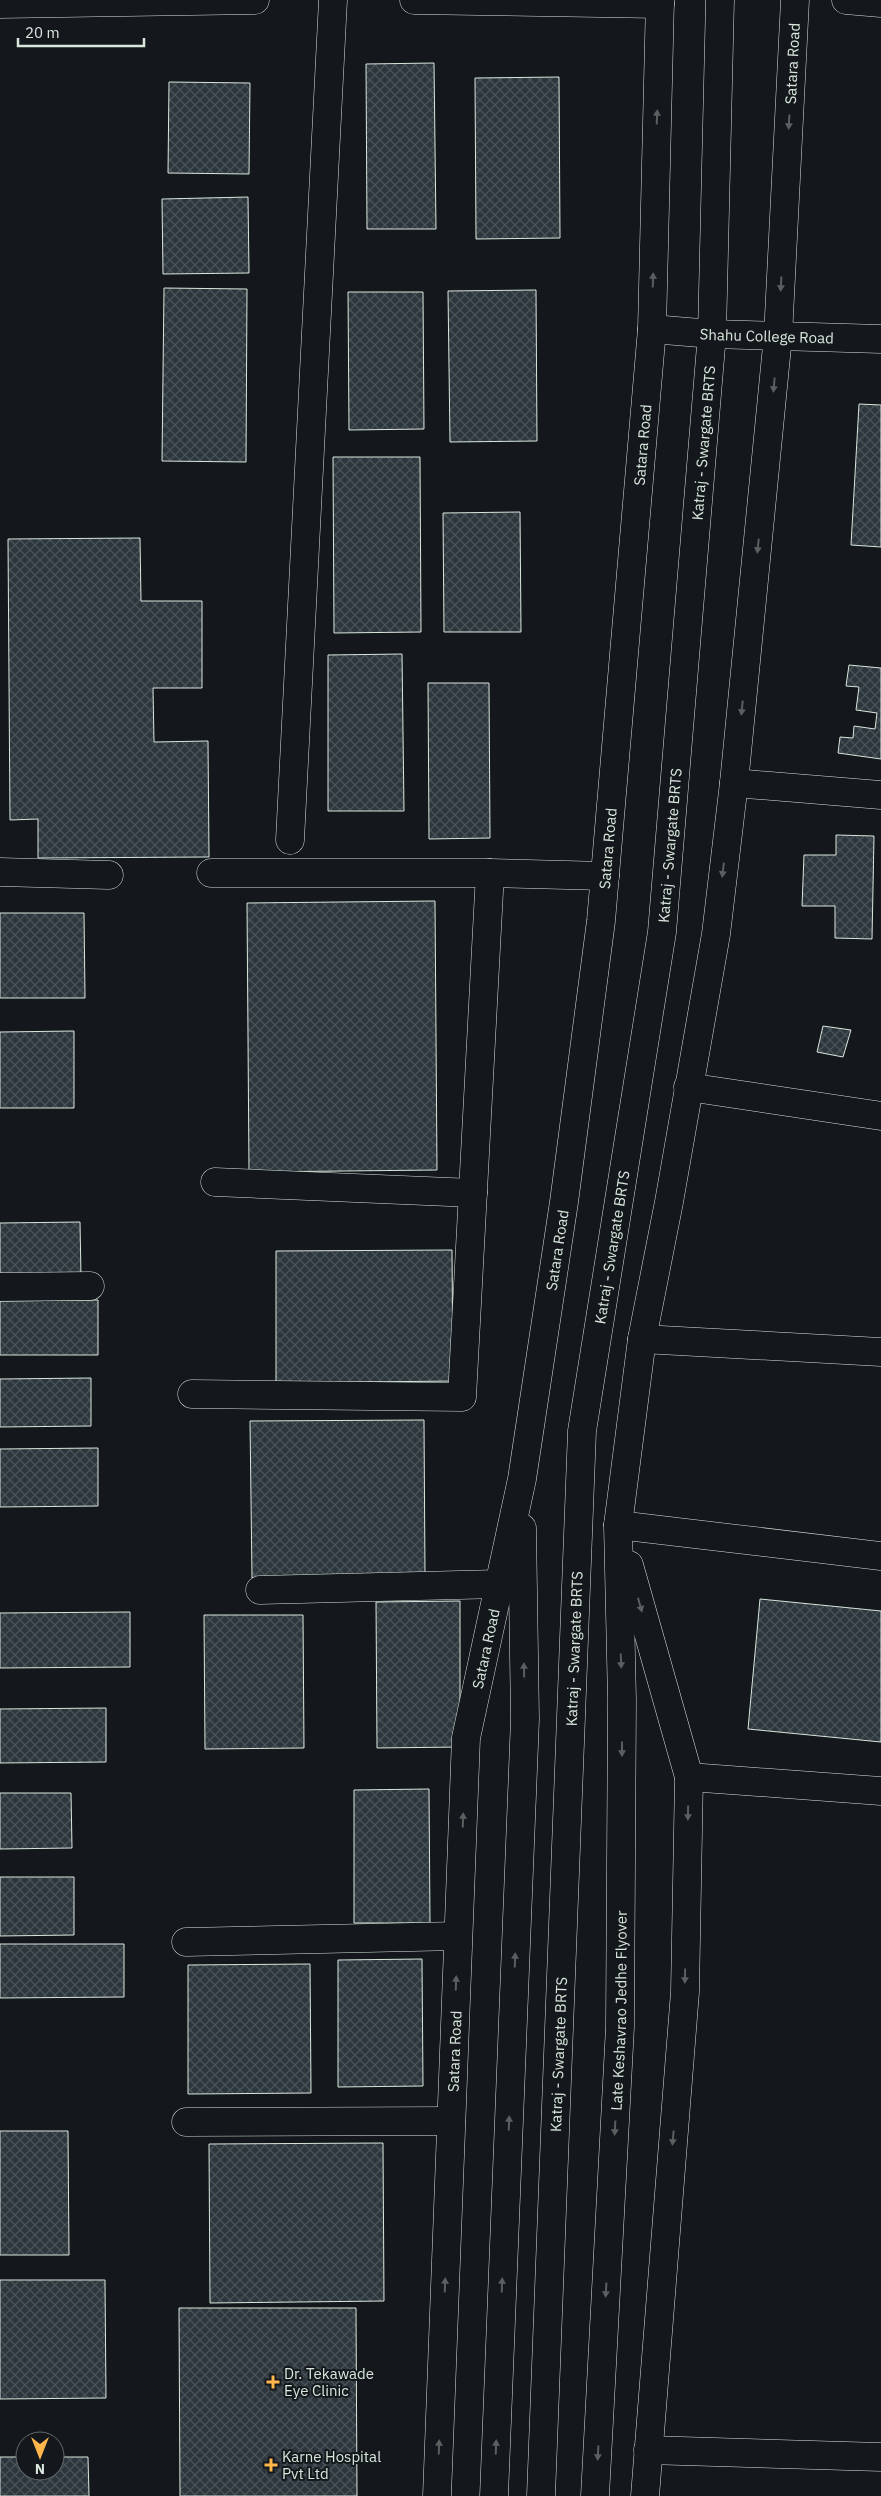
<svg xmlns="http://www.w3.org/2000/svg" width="881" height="2496" viewBox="0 0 881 2496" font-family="'IBM Plex Sans',sans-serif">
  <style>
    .building { fill: url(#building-cross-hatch); stroke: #d8e6dc }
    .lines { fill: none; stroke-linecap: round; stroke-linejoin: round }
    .minor-casing { stroke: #d8e6dc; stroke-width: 29 }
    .highway-casing { stroke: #d8e6dc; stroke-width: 29 }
    .minor { stroke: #14181c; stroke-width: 28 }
    .highway { stroke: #14181c; stroke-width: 28 }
    .oneway { fill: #59605f }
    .poi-dot { fill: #ffb74d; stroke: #14181c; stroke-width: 2 }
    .labels { text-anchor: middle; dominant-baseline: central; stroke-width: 4; stroke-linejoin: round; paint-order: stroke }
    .street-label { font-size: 15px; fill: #d8e6dc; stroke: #14181c }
    .poi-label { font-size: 15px; fill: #d8e6dc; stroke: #14181c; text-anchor: start }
  </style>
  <defs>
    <pattern id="building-cross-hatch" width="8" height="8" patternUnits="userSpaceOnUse" patternTransform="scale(1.25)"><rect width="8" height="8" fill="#2c363c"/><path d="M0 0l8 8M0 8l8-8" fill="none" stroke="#4a5358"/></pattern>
  </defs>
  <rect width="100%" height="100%" fill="#14181c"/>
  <!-- building -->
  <path class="building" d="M434,63L436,229H367L366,64Z
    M559,77L560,238L476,239L475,78Z
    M169,82L250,83L249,174L168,173Z
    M248,197L249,273L163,274L162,199Z
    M164,288L247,289L246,462L162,461Z
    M536,290L537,441L450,442L448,291Z
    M348,292H423L424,429L349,430Z
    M859,404L881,405V547L851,545Z
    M333,457H420L421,632L334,633Z
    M520,512L521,632H444L443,513Z
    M140,538L141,601H202V688H153L154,742L208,741L209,857L38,858V819L10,820L8,539Z
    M402,654L404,811H328V655Z
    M849,665L881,668V759L838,753L840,737L853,738L854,726L875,729L877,713L856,710L859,687L846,686Z
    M428,683H489L490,838L429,839Z
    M836,835L874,836L872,939L835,938V906H802L804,855H836Z
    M435,901L437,1170L249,1172L247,903Z
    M0,913H84L85,998H0Z
    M823,1026L851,1030L843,1057L817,1052Z
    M74,1031V1108H0V1032Z
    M80,1222L81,1277H0V1223Z
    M452,1250L453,1381L276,1383V1251Z
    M98,1300V1355H0V1301Z
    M91,1378V1426L0,1427V1379Z
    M424,1420L425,1576L252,1578L250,1421Z
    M98,1448V1506L0,1507V1449Z
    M760,1599L881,1611V1742L748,1729Z
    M460,1601V1747L377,1748L376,1602Z
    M130,1612V1667L0,1668V1613Z
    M204,1615H303L304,1748L205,1749Z
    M106,1708V1762L0,1763V1709Z
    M429,1789L430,1923H354V1790Z
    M0,1793H71L72,1848L0,1849Z
    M0,1877H74V1935L0,1936Z
    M0,1944H124V1997L0,1998Z
    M422,1959L423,2086L338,2087V1960Z
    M310,1964L311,2093L188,2094V1965Z
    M0,2131H68L69,2255H0Z
    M383,2143L384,2301L210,2303L209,2144Z
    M0,2280H105L106,2398L0,2399Z
    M179,2308H356L357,2496H180Z
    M0,2457H25V2471H55V2457H88L89,2496H0Z"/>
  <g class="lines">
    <!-- minor casing -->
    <g class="minor-casing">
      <g id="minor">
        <path d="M414,0L660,4"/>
        <path d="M846,0L881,3"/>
        <path d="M0,4L255,0"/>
        <path id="s1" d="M652,329L712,334L881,339"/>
        <path d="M734,783L881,795"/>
        <path d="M290,840L333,0"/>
        <path d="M0,872L109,875"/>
        <path d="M211,873H490L605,876"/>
        <path d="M688,1087L881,1116"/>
        <path d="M215,1182L473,1193"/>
        <path d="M0,1287L90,1286"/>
        <path d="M642,1339L881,1352"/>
        <path d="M192,1394L462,1397L490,873"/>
        <path d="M618,1525L881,1556"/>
        <path d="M260,1590L499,1584"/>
        <path d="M689,1777L881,1791"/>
        <path d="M186,1942L458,1936"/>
        <path d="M186,2122L451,2121"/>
        <path d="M648,2450L881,2457"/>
        <path id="s2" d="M541,2496L582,1431L662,932L712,334L720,0"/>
      </g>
    </g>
    <!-- highway casing -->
    <g class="highway-casing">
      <g id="highway">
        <path d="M629,1565L689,1777L685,1992L645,2496"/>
        <path id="s3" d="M437,2496L466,1738L522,1479L564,1202L601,921L652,329L660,0"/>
        <path d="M494,2496L525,1719L522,1528"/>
        <path id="s4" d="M595,2496L620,2027L622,1700L618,1525L642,1339L669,1202L716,934L734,783L778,336L795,0"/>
      </g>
    </g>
    <!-- minor -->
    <use href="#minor" class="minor"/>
    <!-- highway -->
    <use href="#highway" class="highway"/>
  </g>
  <!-- one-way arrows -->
  <defs><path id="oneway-solid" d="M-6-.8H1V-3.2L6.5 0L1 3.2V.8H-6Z" transform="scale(1.25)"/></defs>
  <g class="oneway">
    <use href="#oneway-solid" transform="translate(657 117) rotate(-88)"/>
    <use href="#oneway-solid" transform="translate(789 122) rotate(93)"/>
    <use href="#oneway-solid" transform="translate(653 280) rotate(-88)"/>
    <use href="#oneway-solid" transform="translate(781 284) rotate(93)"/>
    <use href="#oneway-solid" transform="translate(774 385) rotate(95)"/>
    <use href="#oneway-solid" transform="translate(758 546) rotate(96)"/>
    <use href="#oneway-solid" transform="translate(742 708) rotate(96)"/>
    <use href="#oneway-solid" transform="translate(723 870) rotate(97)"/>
    <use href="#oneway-solid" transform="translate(640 1605) rotate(74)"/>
    <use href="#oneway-solid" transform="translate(621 1661) rotate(88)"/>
    <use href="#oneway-solid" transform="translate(524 1670) rotate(-91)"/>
    <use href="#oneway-solid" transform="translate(622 1749) rotate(90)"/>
    <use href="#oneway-solid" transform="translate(688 1813) rotate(91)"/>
    <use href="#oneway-solid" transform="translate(463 1820) rotate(-88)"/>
    <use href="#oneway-solid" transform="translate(515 1960) rotate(-88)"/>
    <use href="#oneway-solid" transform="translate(685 1976) rotate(91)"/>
    <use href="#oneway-solid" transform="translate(456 1983) rotate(-88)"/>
    <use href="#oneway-solid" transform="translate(509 2123) rotate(-88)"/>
    <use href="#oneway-solid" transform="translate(615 2128) rotate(93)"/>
    <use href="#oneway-solid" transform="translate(673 2138) rotate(95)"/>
    <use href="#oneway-solid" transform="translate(445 2285) rotate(-88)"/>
    <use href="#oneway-solid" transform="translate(502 2285) rotate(-88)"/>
    <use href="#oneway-solid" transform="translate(606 2290) rotate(93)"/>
    <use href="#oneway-solid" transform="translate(439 2447) rotate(-88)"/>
    <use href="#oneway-solid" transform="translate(496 2447) rotate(-88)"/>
    <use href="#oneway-solid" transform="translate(598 2453) rotate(93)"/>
  </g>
  <!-- markers -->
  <g class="poi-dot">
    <path d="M270.5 2374.5h5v5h5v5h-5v5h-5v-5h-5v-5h5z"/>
    <path d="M268.5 2457.5h5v5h5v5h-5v5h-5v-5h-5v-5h5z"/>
  </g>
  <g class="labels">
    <!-- street labels -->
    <g class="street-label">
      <text stroke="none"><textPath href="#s4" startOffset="2445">Satara Road</textPath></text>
      <text stroke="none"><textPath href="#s1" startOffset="115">Shahu College Road</textPath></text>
      <text stroke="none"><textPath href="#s2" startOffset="2062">Katraj - Swargate BRTS</textPath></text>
      <text stroke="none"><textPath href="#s3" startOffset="2065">Satara Road</textPath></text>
      <text stroke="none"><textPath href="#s2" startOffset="1658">Katraj - Swargate BRTS</textPath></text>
      <text stroke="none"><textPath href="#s3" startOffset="1660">Satara Road</textPath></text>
      <text stroke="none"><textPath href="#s2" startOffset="1252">Katraj - Swargate BRTS</textPath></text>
      <text stroke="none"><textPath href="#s3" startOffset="1255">Satara Road</textPath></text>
      <text stroke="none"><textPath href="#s3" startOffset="850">Satara Road</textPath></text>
      <text stroke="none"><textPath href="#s2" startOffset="848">Katraj - Swargate BRTS</textPath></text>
      <text stroke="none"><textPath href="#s4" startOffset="486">Late Keshavrao Jedhe Flyover</textPath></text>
      <text stroke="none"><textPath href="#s3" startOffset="445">Satara Road</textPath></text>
      <text stroke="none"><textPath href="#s2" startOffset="442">Katraj - Swargate BRTS</textPath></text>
    </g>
    <!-- poi labels -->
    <g class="poi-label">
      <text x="284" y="2373">Dr. Tekawade<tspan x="284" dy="17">Eye Clinic</tspan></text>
      <text x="282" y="2456">Karne Hospital<tspan x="282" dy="17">Pvt Ltd</tspan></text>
    </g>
  </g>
  <!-- north arrow -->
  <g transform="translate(40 2456) rotate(180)"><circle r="24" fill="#14181c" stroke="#626a69"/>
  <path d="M0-4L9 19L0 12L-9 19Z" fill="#ffb74d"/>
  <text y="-8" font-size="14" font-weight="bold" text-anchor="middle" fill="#d8e6dc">N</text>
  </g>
  <!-- scale -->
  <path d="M18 38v8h126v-8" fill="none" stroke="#d8e6dc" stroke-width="2.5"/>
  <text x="25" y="38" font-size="15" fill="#d8e6dc" stroke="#14181c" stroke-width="4" paint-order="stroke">20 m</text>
</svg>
